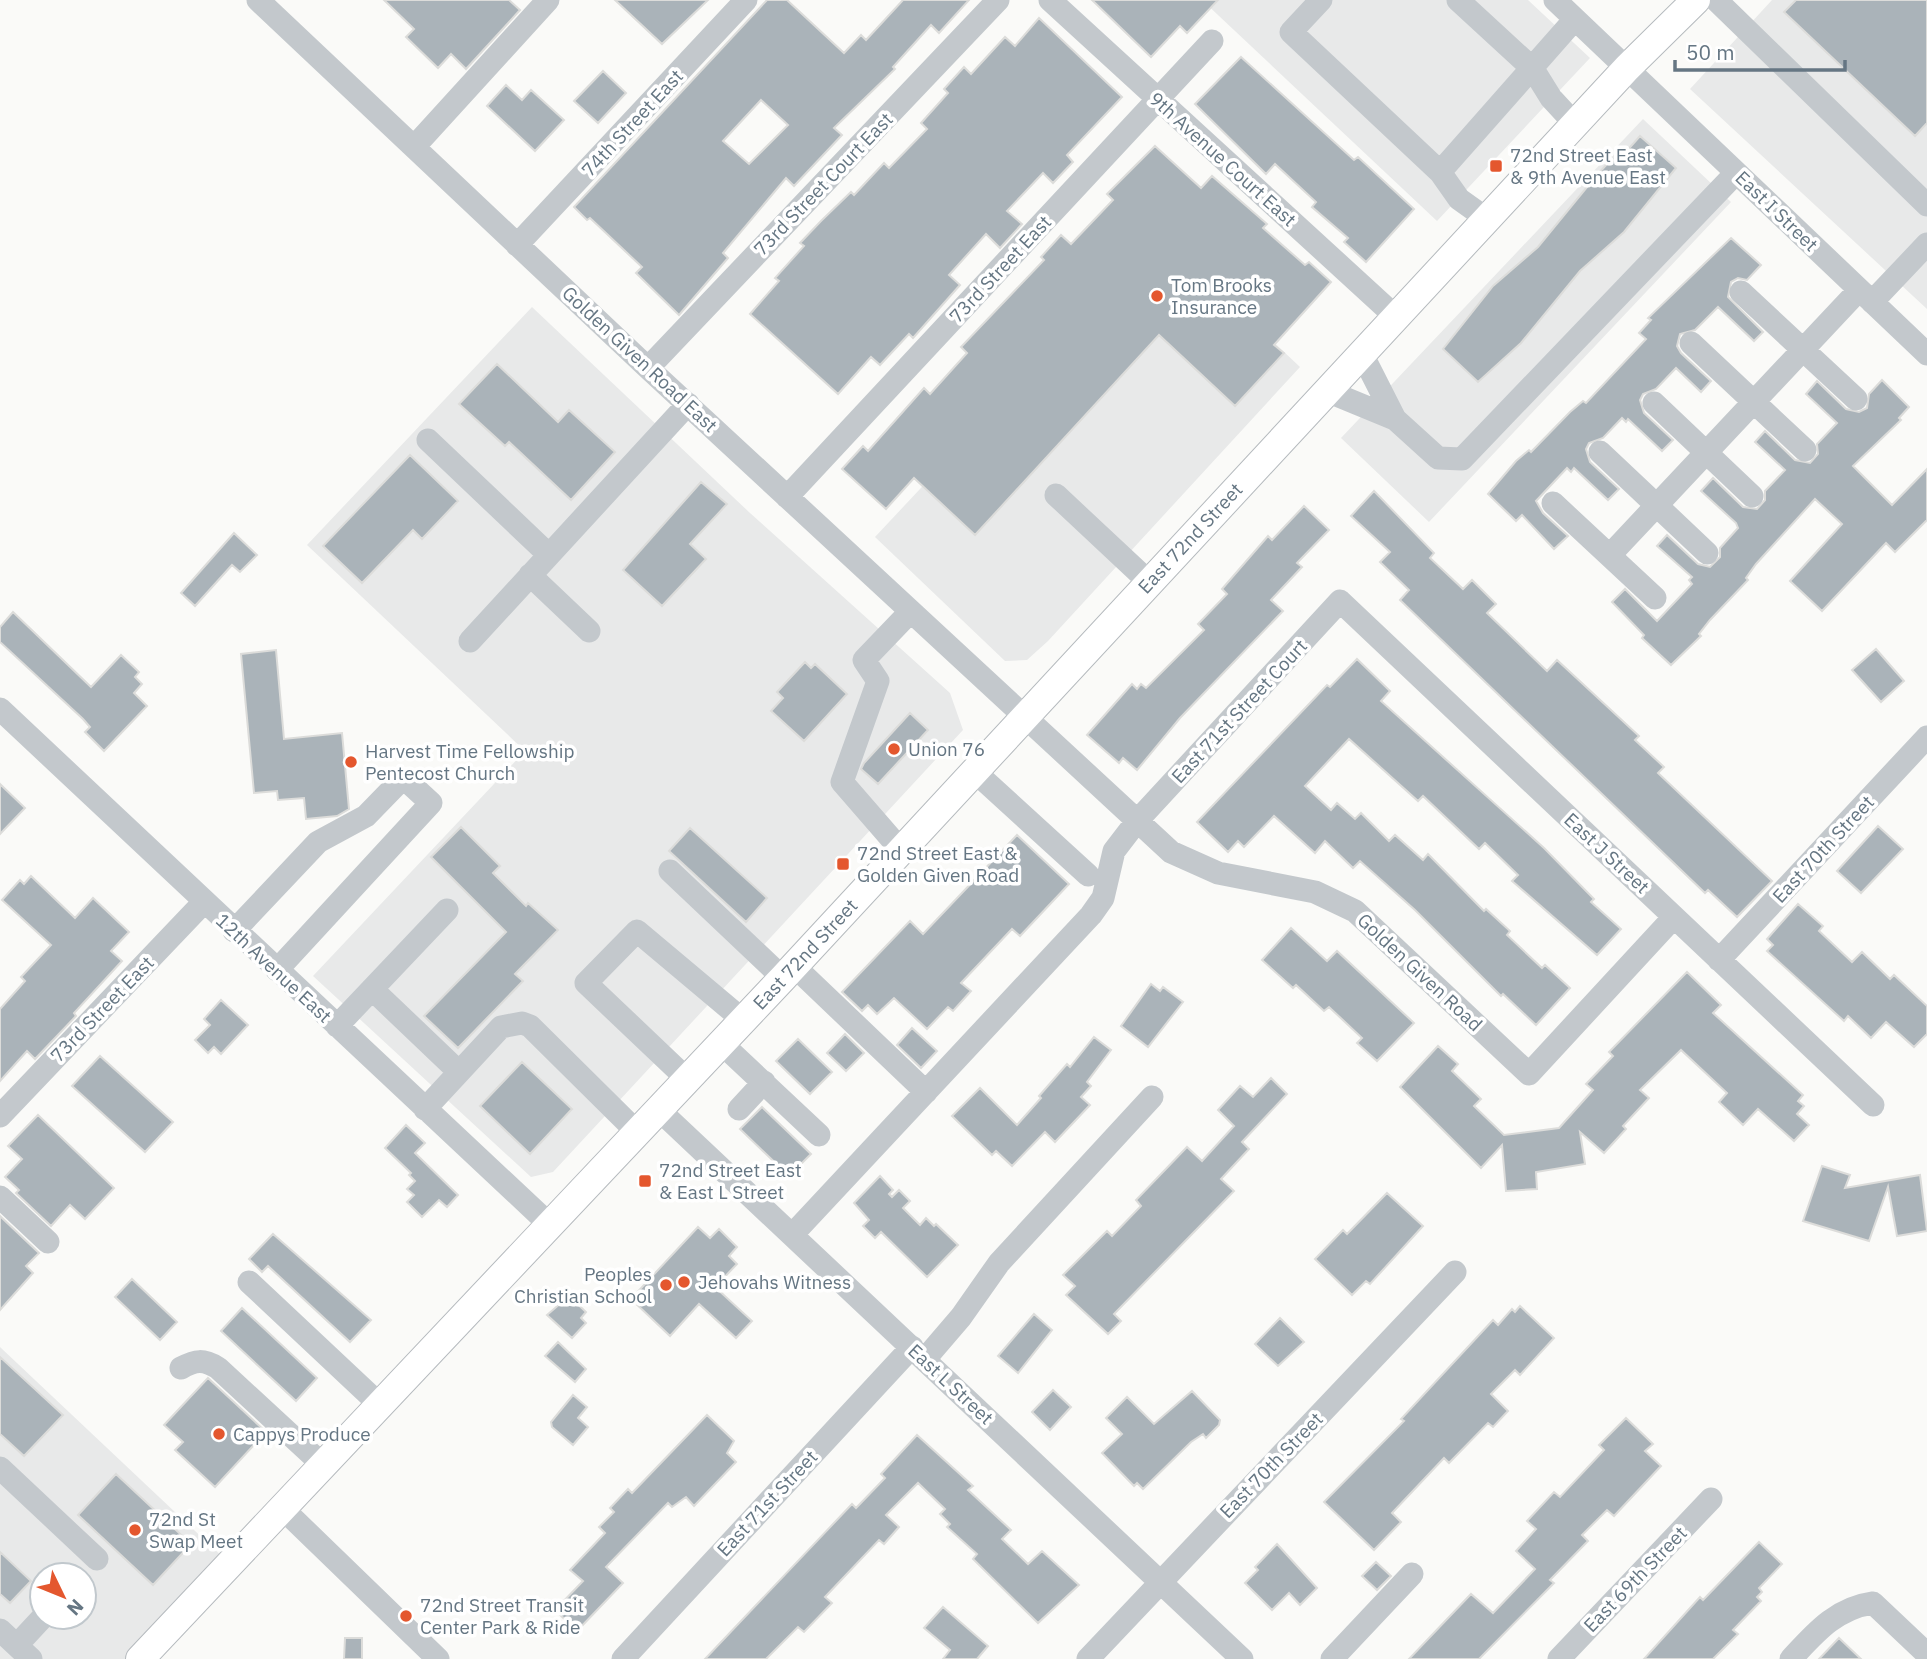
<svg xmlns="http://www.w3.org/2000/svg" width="1927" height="1659" viewBox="0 0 1927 1659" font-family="'IBM Plex Sans',sans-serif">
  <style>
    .built { fill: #e8e9e9; fill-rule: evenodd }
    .building { fill: #aab3b9; stroke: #dcdcda; stroke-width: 2; fill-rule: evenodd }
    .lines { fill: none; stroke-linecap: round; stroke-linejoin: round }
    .major-casing { stroke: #b5babe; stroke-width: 30 }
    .minor { stroke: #c3c8cc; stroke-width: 23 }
    .major { stroke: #fff; stroke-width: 28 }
    .poi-dot { fill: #e4572e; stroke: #fff; stroke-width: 2.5 }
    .labels { text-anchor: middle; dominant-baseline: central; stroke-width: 7; stroke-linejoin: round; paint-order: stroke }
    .street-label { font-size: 19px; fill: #657683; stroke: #fff }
    .poi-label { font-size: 19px; fill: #657683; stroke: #fff; text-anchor: start }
  </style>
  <rect width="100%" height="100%" fill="#fafaf8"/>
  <!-- built -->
  <path class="built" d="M1202,0H1528L1590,58L1437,221Z
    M1772,0H1927V309L1690,89Z
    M1643,119L1731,202L1429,522L1341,438Z
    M1159,234L1300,367L1048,641L1027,660L1005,661L875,537Z
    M532,307L750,513L950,693L963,730L553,1172L531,1177L313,976L525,751L307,545Z
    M0,1347L229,1563L140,1659H0ZM42,1575H84V1617H42Z"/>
  <!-- building -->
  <path class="building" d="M384,0H509L520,10L466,69L451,54L438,68L406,37L414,29Z
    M615,0H708L662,44Z
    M767,0H787L844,53L861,35L866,40L903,0H969L939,33L931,25L893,67L895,69L834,128L842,135L794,186L786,178L723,253L728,258L679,315L636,273L642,267L590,218L587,220L574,207ZM761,100L788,125L749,164L723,141Z
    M1092,0H1218L1187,33L1180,26L1151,57Z
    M1796,0H1927V123L1915,136L1784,12Z
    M1039,18L1122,97L1067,155L1073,162L1053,183L1043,173L1007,211L1022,224L1000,248L986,234L949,275L960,285L913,338L909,334L880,365L871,357L838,394L750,314L779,281L775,278L804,246L800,243L821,221L851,192L854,195L884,163L889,168L927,129L921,123L948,93L944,89L964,67L971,74L1005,37L1015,46Z
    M1241,57L1354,160L1358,157L1414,209L1366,262L1344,242L1348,238L1312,207L1316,202L1275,164L1266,174L1195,104Z
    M603,71L626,93L598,123L574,101Z
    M506,85L522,100L531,90L564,120L535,151L487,106Z
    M1640,136L1676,168L1624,232L1580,271L1521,343L1478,382L1443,349L1493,286L1538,247L1596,176L1608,163L1625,153Z
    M1155,146L1201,188L1212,176L1267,224L1263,228L1305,265L1309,262L1331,282L1274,345L1284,353L1235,406L1159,335L975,535L914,478L886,509L842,469L863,446L868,451L924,388L930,394L967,353L961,347L1044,260L1041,257L1061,235L1071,244L1113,200L1107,194Z
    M1731,238L1761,265L1747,280L1738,278L1731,282L1728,297L1763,332L1754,341L1718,307L1695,330L1680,334L1677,346L1681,353L1711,381L1701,392L1676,368L1656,389L1643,394L1640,400L1644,413L1673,440L1662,451L1628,419L1626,422L1622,418L1603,438L1589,443L1586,449L1590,462L1619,489L1608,500L1574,468L1571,472L1567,468L1536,501L1543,513L1568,536L1554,549L1522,515L1516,521L1488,494L1516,461L1529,450L1531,452L1570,412L1583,401L1586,403L1646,339L1639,333L1651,320L1648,318Z
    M497,364L558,422L569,410L615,452L571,500L509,442L505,446L459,404Z
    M1882,380L1909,407L1899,418L1901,420L1853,466L1892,505L1927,469V520L1895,552L1886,543L1822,611L1790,581L1842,524L1815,499L1756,564L1746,578L1748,580L1710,620L1699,634L1701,636L1671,665L1642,638L1644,635L1612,602L1625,589L1657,621L1692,584L1689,580L1692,577L1657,546L1667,535L1698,564L1710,567L1720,557V548L1738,528L1736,523L1701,491L1713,478L1743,507L1757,509L1765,500V491L1785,470L1755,442L1765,431L1795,460L1810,463L1818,454L1817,444L1837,423L1806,394L1817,381L1846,409L1859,412L1867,408L1869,394Z
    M410,455L458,501L422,539L413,530L362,583L323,546Z
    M701,482L727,504L690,544L706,559L662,606L623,570Z
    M1374,491L1434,553L1430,558L1463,589L1472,580L1496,604L1487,613L1547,671L1557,660L1639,736L1635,740L1664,767L1658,773L1772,881L1737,917L1708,890L1705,893L1400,600L1409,590L1380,562L1390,552L1351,516Z
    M1304,506L1329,530L1297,563L1302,567L1271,600L1283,611L1180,718L1137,770L1123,758L1119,763L1087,735L1132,684L1137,689L1141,684L1146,688L1204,630L1198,624L1227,594L1222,589L1268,536L1272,540Z
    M234,533L257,555L240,572L232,565L195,606L181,593Z
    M13,612L91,687L121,655L139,672L135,677L142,684L134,693L147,706L104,751L85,732L90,727L83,719L0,642V627Z
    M1876,649L1904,681L1881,702L1852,670Z
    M276,650L284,739L342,733L349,809L337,816L306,819L304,798L278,800L277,791L254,793L241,654Z
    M1357,659L1390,691L1381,701L1544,848L1594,899L1591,902L1621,929L1597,955L1512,881L1518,875L1485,843L1479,849L1423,796L1418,801L1349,739L1305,786L1331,810L1337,803L1355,819L1361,813L1389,841L1395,835L1423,860L1428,854L1484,911L1486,909L1510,931L1507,935L1542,968L1545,965L1570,988L1536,1025L1503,994L1501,996L1415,910L1360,861L1353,868L1325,841L1315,853L1274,816L1244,847L1238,841L1228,852L1197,822L1327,685L1330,687Z
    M805,662L811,668L815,664L847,694L804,741L771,711L783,698L777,692Z
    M910,713L928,730L878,784L861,769L864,763Z
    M0,784L25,808L0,834Z
    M1878,826L1903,849L1861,893L1837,871Z
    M461,827L500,866L493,873L526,906L528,903L558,930L515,974L523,981L458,1048L424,1016L506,932L431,857Z
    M690,828L767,898L746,922L669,851Z
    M1017,835L1069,884L1020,936L1012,929L961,983L971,991L953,1011L948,1007L927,1029L894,998L877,1014L868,1005L862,1011L842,992L910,921L923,934Z
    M31,876L75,918L93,898L129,932L111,951L122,961L74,1013L76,1016L35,1059L27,1051L0,1081V1009L25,981L21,977L51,945L2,900L20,880L24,884Z
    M1798,904L1823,926L1819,931L1852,962L1862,952L1890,979L1894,975L1927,1006V1034L1914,1047L1886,1022L1871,1038L1848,1016L1844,1021L1767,951L1773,945L1767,939Z
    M1291,928L1327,961L1337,951L1414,1023L1377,1061L1357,1043L1362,1038L1329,1007L1324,1011L1296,985L1293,988L1262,960Z
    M1687,972L1721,1005L1713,1013L1803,1095L1798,1101L1804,1106L1797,1114L1809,1125L1794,1141L1758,1109L1743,1125L1719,1102L1727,1093L1681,1050L1640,1090L1649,1098L1623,1126L1626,1129L1604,1153L1580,1132L1585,1164L1536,1172L1537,1189L1506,1191L1502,1145L1481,1168L1400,1087L1438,1046L1458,1064L1452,1071L1481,1099L1474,1106L1504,1135L1559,1128L1593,1090L1586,1084L1613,1056L1609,1052Z
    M1151,984L1160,991L1163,987L1183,1002L1148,1047L1121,1026Z
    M221,1000L248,1025L221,1054L214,1047L208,1053L195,1040L210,1025L204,1019Z
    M912,1028L937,1051L921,1068L897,1045Z
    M845,1034L864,1053L846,1071L827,1053Z
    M1094,1037L1111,1050L1087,1082L1091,1086L1081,1097L1090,1105L1055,1142L1045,1132L1012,1166L996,1151L992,1155L952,1116L980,1088L1017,1125L1041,1098L1039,1096L1067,1064L1070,1067Z
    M798,1039L832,1072L810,1094L776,1061Z
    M100,1056L173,1122L145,1152L72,1086Z
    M522,1062L572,1109L530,1154L480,1106Z
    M1271,1078L1287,1094L1242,1142L1249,1149L1221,1179L1234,1191L1114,1314L1121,1321L1108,1334L1066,1295L1075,1286L1063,1275L1107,1231L1112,1236L1141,1206L1136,1200L1187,1147L1202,1161L1234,1126L1218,1110L1240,1086L1253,1097Z
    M762,1107L811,1154L789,1176L740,1129Z
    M38,1115L114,1188L85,1219L70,1205L51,1226L16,1193L19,1190L5,1177L22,1159L8,1146Z
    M406,1125L425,1143L415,1153L458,1195L447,1207L439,1200L422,1217L407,1202L414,1195L407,1189L415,1181L409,1175L411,1173L385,1148Z
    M1822,1166L1850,1175L1845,1188L1920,1175L1927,1231L1897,1236L1888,1187L1869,1241L1803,1221Z
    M880,1176L893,1190L889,1194L892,1197L899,1190L910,1201L903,1208L920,1225L926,1218L934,1226L936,1224L958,1245L927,1277L881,1232L875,1238L863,1226L869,1220L854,1203Z
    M1387,1193L1423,1226L1370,1284L1366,1281L1352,1295L1315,1259L1343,1230L1347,1234Z
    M0,1216L39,1253L26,1266L33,1273L0,1310Z
    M698,1227L710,1238L719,1229L737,1247L729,1256L737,1264L715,1287L752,1321L736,1338L699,1304L670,1336L631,1299Z
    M273,1234L371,1320L350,1342L268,1266L262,1272L249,1259Z
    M132,1279L177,1322L160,1340L115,1297Z
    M569,1296L586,1312L581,1318L586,1323L572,1338L547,1315Z
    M1520,1306L1554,1338L1520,1375L1515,1370L1491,1394L1508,1411L1493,1427L1488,1423L1449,1463L1444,1458L1392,1513L1401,1522L1374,1550L1324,1502L1404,1421L1401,1419L1493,1320L1498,1325L1512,1309L1515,1312Z
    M242,1308L317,1378L296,1401L221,1331Z
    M1034,1314L1052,1330L1018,1373L998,1356Z
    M1280,1318L1304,1342L1278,1366L1255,1344Z
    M558,1342L586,1369L575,1382L545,1356Z
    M0,1357L63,1415L24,1456L0,1434Z
    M208,1378L266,1432L215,1487L175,1450L183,1442L164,1425Z
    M1053,1390L1071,1407L1050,1430L1032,1412Z
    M1192,1391L1220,1420L1219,1425L1206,1438L1203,1434L1191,1442L1143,1489L1137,1483L1134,1486L1102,1453L1122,1434L1106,1418L1127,1397L1154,1424Z
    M573,1395L587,1407L578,1418L588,1427L573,1445L552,1427L551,1422Z
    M707,1415L734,1441L727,1453L736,1462L694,1506L686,1497L672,1507L668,1503L606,1567L623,1583L577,1631L555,1610L583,1581L570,1570L605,1533L599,1527L614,1512L610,1508L628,1489L632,1493Z
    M1626,1418L1653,1444L1645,1451L1661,1466L1614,1516L1607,1510L1582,1535L1588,1541L1550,1580L1554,1583L1479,1659H1409L1471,1594L1493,1613L1535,1569L1516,1551L1536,1529L1527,1521L1554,1492L1560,1497L1604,1450L1599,1445Z
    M917,1435L973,1486L968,1490L1011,1530L1002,1539L1028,1564L1042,1551L1079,1585L1038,1623L973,1559L977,1554L947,1527L950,1524L940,1514L945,1509L918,1483L886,1515L899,1527L884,1544L879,1540L825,1597L832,1603L804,1632L798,1627L766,1659H705L852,1504L856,1508L885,1478L881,1474Z
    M116,1474L191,1544L153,1585L78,1515Z
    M1759,1542L1782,1564L1759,1588L1762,1592L1757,1597L1761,1601L1733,1630L1738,1634L1713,1659H1644L1700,1597L1703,1600Z
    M1277,1544L1317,1588L1300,1605L1289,1593L1272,1610L1245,1583L1258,1570L1255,1567Z
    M0,1552L31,1581L10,1603L0,1594Z
    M1376,1562L1391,1576L1377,1590L1362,1576Z
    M943,1607L988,1646L977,1659H943L950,1650L924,1628Z
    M345,1638H362V1659H344Z
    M1839,1638L1861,1659H1819Z"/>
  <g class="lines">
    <!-- major casing -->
    <g class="major-casing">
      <path id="major" d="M140,1659L783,978L1627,68L1696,0"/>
    </g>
    <!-- minor -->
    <path class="minor" d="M258,0L648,368L1171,852L1218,873L1315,892L1355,911L1529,1074L1674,917
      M1050,0L1396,317
      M1321,0L1291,32L1440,172L1459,199L1487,219
      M1458,0L1533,69L1551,98L1575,124
      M1555,0L1927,354
      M1716,0L1927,205
      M414,147L548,0
      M1440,172L1575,19
      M517,245L746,0
      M1741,292L1856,399
      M1872,302L1927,244
      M1691,343L1805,450
      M1362,354L1395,419
      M648,368L998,0
      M1327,391L1395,419L1438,458L1462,459L1736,173
      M1654,403L1752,496
      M428,440L549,555
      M1600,452L1707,553
      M1056,495L1149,582
      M787,497L1212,41
      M1553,503L1655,598
      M1610,555L1859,290
      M530,575L589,631
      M470,641L688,404
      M0,709L550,1225
      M974,771L1088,875
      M901,850L842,782L878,681L864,660L910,612
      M670,871L783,978
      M234,931L318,842L366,816L401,780H406L431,803L277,970
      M1719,960L1927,737
      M794,966L926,1092
      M372,989L459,1072
      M337,1026L447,910
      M721,1043L819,1135
      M687,1079L586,983L637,931L743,1020
      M425,1109L501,1027L522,1023L530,1026L637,1132
      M658,1109L1242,1659
      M739,1109L764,1082
      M0,1116L204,902
      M0,1197L48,1242
      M792,1235L1091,915L1103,898L1114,851L1137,821L1340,601L1873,1105
      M249,1282L379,1404
      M925,1359L961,1317L999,1263L1152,1097
      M181,1368C196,1360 203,1359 218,1368L322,1464
      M0,1468L97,1559
      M281,1507L438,1659
      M0,1630L31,1659
      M17,1645L43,1617
      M623,1659L912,1347
      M1088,1659L1455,1272
      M1332,1659L1412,1574
      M1559,1659L1711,1499
      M1791,1659C1815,1633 1836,1608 1873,1603L1927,1654"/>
    <!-- major -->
    <use href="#major" class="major"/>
  </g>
  <!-- markers -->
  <g class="poi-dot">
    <rect x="1489" y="159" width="14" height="14" rx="3.5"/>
    <circle cx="1157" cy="296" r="7"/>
    <circle cx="894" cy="749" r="7"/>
    <circle cx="351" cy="762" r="7"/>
    <rect x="836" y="857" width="14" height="14" rx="3.5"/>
    <rect x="638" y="1174" width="14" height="14" rx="3.5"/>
    <circle cx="684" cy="1282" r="7"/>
    <circle cx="666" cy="1285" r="7"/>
    <circle cx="219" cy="1434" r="7"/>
    <circle cx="135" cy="1530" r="7"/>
    <circle cx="406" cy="1616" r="7"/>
  </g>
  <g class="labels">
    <!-- street labels -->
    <g class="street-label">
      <text transform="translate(632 123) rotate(-47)">74th Street East</text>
      <text transform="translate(1223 159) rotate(42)">9th Avenue Court East</text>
      <text transform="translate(823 184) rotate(-46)">73rd Street Court East</text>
      <text transform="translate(1777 211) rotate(44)">East I Street</text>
      <text transform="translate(1000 269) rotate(-47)">73rd Street East</text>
      <text transform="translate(640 359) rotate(43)">Golden Given Road East</text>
      <text transform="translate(1190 538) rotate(-47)">East 72nd Street</text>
      <text transform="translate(1239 711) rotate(-47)">East 71st Street Court</text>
      <text transform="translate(1823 849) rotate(-47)">East 70th Street</text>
      <text transform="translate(1607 853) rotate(43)">East J Street</text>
      <text transform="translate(805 954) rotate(-47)">East 72nd Street</text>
      <text transform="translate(274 968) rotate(43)">12th Avenue East</text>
      <text transform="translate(1420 972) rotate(43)">Golden Given Road</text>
      <text transform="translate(102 1009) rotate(-46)">73rd Street East</text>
      <text transform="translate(951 1384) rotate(43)">East L Street</text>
      <text transform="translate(1271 1465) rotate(-46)">East 70th Street</text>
      <text transform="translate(767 1503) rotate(-47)">East 71st Street</text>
      <text transform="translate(1635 1579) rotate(-46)">East 69th Street</text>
    </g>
    <!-- poi labels -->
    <g class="poi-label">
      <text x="1510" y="155">72nd Street East<tspan x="1510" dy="22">&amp; 9th Avenue East</tspan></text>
      <text x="1171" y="285">Tom Brooks<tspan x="1171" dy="22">Insurance</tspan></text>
      <text x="908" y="749">Union 76</text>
      <text x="365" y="751">Harvest Time Fellowship<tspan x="365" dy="22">Pentecost Church</tspan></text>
      <text x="857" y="853">72nd Street East &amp;<tspan x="857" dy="22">Golden Given Road</tspan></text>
      <text x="659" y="1170">72nd Street East<tspan x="659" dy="22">&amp; East L Street</tspan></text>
      <text x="652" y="1274" text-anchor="end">Peoples<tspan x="652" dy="22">Christian School</tspan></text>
      <text x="698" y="1282">Jehovahs Witness</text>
      <text x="233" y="1434">Cappys Produce</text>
      <text x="149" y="1519">72nd St<tspan x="149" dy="22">Swap Meet</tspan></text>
      <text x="420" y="1605">72nd Street Transit<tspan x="420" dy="22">Center Park &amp; Ride</tspan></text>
    </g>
  </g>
  <!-- north arrow -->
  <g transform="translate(63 1596) rotate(133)"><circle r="33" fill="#ffffff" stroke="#c1c8cd" stroke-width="2"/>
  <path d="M0-5L12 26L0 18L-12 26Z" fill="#e4572e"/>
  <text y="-10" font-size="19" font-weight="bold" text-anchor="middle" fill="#657683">N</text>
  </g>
  <!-- scale -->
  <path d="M1675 60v10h170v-10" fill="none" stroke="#657683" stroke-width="3.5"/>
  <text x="1686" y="60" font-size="21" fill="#657683" stroke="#ffffff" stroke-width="5" paint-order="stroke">50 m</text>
</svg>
